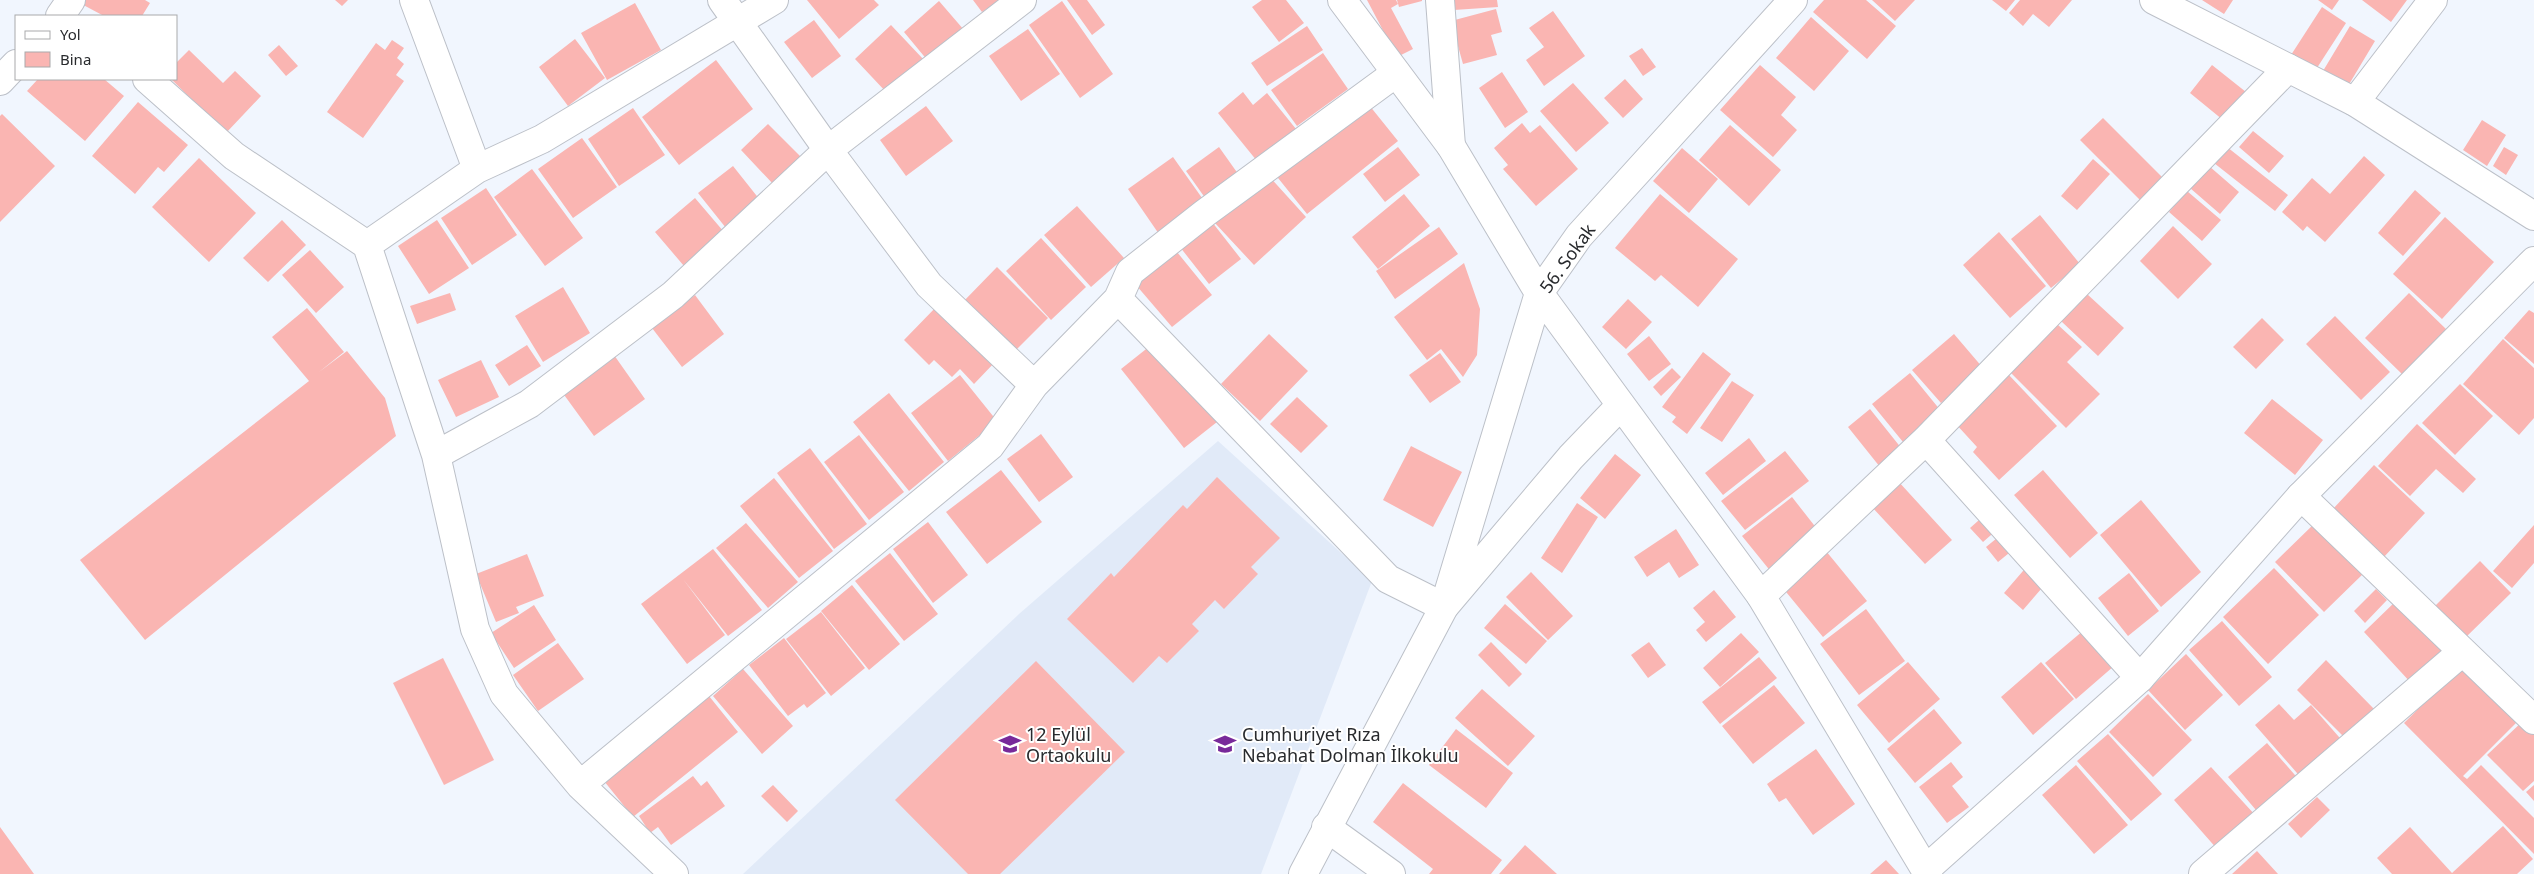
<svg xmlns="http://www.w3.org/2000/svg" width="2534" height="874" viewBox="0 0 2534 874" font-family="'Noto Sans',sans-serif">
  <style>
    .built { fill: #e1eaf8 }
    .building { fill: #fab5b2 }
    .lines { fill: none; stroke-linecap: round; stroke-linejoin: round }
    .street-casing { stroke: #bcc0c8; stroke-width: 30 }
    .secondary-casing { stroke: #bcc0c8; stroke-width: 30 }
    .street { stroke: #fff; stroke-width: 28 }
    .secondary { stroke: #fff; stroke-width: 28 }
    .labels { text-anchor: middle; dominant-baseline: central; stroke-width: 4; stroke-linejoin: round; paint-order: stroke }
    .street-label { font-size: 18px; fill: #282a2d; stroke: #fff }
    .poi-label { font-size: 18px; fill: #282a2d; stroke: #fff; text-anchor: start }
  </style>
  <rect width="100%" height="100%" fill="#f1f6fe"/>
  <!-- built -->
  <path class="built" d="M1218,441L1372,581L1261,874H743L1019,614Z"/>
  <!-- building -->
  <path class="building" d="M74,0H145L150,3L142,16H104Z
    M335,0H348L342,6Z
    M807,0H874L879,5L839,39Z
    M973,0H1000L982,12Z
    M1067,0H1087L1105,25L1092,35Z
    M1262,0H1286L1304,23L1279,42L1252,7Z
    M1367,0H1396L1398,4L1391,8L1413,49L1397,57Z
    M1397,0H1422V1L1399,7Z
    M1453,0H1497L1498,7L1454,10Z
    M1824,0H1866L1896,26L1867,59L1813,12Z
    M1872,0H1915L1895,21Z
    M1992,0H2015L2006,11Z
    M2020,0H2072L2049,27L2033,14L2023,26L2009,13Z
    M2202,0H2233L2224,14Z
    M2318,0H2339L2332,10Z
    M2362,0H2407L2391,22Z
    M939,1L964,30L928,61L904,32Z
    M1062,1L1113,74L1080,98L1029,25Z
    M635,3L661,50L607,80L581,33Z
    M2322,7L2346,23L2315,71L2291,55Z
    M1496,9L1502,32L1491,35L1497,55L1463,64L1451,21Z
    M1553,11L1585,56L1544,86L1526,60L1544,47L1529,28Z
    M1811,17L1849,51L1814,91L1776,58Z
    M814,20L841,56L812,78L784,42Z
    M891,25L924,60L887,93L855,59Z
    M1307,26L1323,50L1267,86L1251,63Z
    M2350,26L2375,41L2345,91L2320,76Z
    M1028,29L1060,74L1021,101L989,56Z
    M575,39L605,78L568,106L539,67Z
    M392,40L404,48L397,58L404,64L396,75L404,81L363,138L327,112L376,43L385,50Z
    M279,45L298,66L286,76L268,55Z
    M1642,48L1656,67L1643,76L1629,56Z
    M189,50L223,83L235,71L261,96L226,133L171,79H176V63Z
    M1323,53L1348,89L1297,126L1271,90Z
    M716,60L753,109L679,165L642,117Z
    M1760,65L1796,97L1781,115L1797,130L1773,157L1720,110Z
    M2212,65L2246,92L2223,120L2190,93Z
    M1502,72L1528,112L1505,128L1479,88Z
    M38,79H104L124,96L85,141L27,91Z
    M1625,79L1643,99L1623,118L1604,98Z
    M1573,83L1609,123L1576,152L1540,111Z
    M1243,92L1253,105L1267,93L1296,129L1257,161L1218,113Z
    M1365,100L1398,141L1307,214L1274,173Z
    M138,102L188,145L164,172L158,167L135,194L92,156Z
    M926,106L953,141L906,176L880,140Z
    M633,108L665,155L619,186L588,139Z
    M2,114L55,166L0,222V116Z
    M2103,118L2163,178L2141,201L2080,140Z
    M2482,120L2506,135L2487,166L2463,150Z
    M1522,123L1530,133L1540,125L1578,169L1536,206L1503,169L1508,165L1494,148Z
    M768,124L802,158L774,185L741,150Z
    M1730,125L1781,170L1749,206L1699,160Z
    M2253,131L2284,156L2269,173L2239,147Z
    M582,138L617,187L573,218L538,169Z
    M1219,147L1241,178L1208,202L1186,171Z
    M1398,147L1420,175L1385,202L1363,174Z
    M2227,147L2288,195L2275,211L2214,163Z
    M2504,147L2518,155L2506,175L2493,166Z
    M1682,148L1718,179L1689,213L1653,181Z
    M2364,156L2385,175L2325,242L2307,226L2303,231L2282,212L2312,178L2330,194Z
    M1173,157L1207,205L1161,237L1128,189Z
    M199,158L256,213L209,262L152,207Z
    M2093,159L2110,174L2077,210L2061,196Z
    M733,166L760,200L726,228L698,193Z
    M2209,166L2239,192L2220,214L2190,188Z
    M532,169L583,238L545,266L494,197Z
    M1267,174L1306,217L1254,265L1214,222Z
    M486,188L517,235L472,265L441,218Z
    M2415,190L2441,213L2403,256L2378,233Z
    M2187,191L2221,220L2202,241L2169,212Z
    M1404,194L1430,226L1378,269L1352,237Z
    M1660,194L1738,259L1698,307L1661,275L1655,281L1615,248Z
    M695,198L724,232L684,266L655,232Z
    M1077,206L1124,258L1091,287L1044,235Z
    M2040,215L2080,264L2051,288L2011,239Z
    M2445,217L2494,262L2442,319L2393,274Z
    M282,220L306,245L268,282L243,258Z
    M437,220L469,268L429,294L398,246Z
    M1212,222L1241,259L1209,284L1180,247Z
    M2173,226L2212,264L2178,299L2140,261Z
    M1439,227L1458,254L1395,299L1376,271Z
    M1999,232L2046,286L2010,318L1963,265Z
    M1041,238L1086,287L1051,320L1006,271Z
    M310,250L344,287L316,313L282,275Z
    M1177,252L1212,295L1172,327L1136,285Z
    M1464,263L1480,309L1477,355L1463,377L1441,349L1427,360L1394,317Z
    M997,267L1048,318L1012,354L962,303Z
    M563,287L590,333L543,362L515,316Z
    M450,293L456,310L417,324L410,306Z
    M2409,293L2447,330L2403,375L2365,338Z
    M2087,294L2124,328L2098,356L2061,321Z
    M695,295L724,334L682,367L652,328Z
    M1628,299L1652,322L1626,349L1602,327Z
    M938,305L996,361L974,384L960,369L952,377L934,360L929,365L904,340Z
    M307,308L344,352L319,372L347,351L385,398L396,436L145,640L80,560L309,381L272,337Z
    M2529,310L2534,313V364L2504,338Z
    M2335,316L2390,372L2361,400L2306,344Z
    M2262,318L2284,340L2256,369L2233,347Z
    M2057,324L2082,347L2067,362L2100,394L2066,428L2010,372Z
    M1269,334L1308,371L1260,421L1221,384Z
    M1954,334L1983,368L1941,403L1912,370Z
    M1649,336L1671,364L1649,381L1627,354Z
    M2503,339L2534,368V418L2519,435L2463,384Z
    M1155,342L1217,422L1184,448L1121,369Z
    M527,345L541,366L509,386L495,365Z
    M1703,352L1731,374L1687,434L1672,422L1676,417L1662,407Z
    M1440,353L1461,382L1430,403L1409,375Z
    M614,355L645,399L594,436L562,392Z
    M481,360L499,397L456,417L438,380Z
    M1672,368L1681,377L1661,396L1653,387Z
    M1910,373L1941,411L1903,442L1872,404Z
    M2008,374L2057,426L1999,480L1973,452L1977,447L1955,423Z
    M960,375L997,421L948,461L911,413Z
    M1732,381L1754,395L1722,442L1700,428Z
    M2460,384L2493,416L2455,455L2422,423Z
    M889,393L944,462L909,491L853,422Z
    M1297,397L1328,426L1301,453L1270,424Z
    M2272,399L2323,440L2295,475L2244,433Z
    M1870,409L1902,449L1880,467L1848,427Z
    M2417,424L2476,479L2463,493L2436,469L2410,496L2378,466Z
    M1041,434L1073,477L1039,502L1007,459Z
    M859,435L904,492L869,520L824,462Z
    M1749,438L1766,461L1723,495L1705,473Z
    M1411,446L1462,472L1433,527L1383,500Z
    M810,448L867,524L834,549L777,473Z
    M1785,451L1809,481L1745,530L1721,501Z
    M1615,454L1641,475L1605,519L1580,498Z
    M2374,465L2425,513L2383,558L2332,510Z
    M1001,470L1042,522L987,564L946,512Z
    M2043,470L2098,533L2070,558L2014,495Z
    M1217,477L1280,538L1251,567L1258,574L1224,609L1215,600L1192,624L1199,631L1167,663L1159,656L1133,683L1067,619L1111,573L1114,577L1183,505L1187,509Z
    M774,478L833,551L799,578L740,506Z
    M1898,481L1952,540L1925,564L1871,506Z
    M1792,497L1821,534L1772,573L1742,536Z
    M2141,500L2201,572L2161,607L2100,535Z
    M1577,503L1598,517L1562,573L1541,558Z
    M1987,513L1999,528L1983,542L1970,528Z
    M928,522L968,575L933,603L893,549Z
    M2316,522L2365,572L2324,612L2275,562Z
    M746,523L798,582L768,608L716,548Z
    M2534,525V563L2512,588L2493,571Z
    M1676,529L1699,565L1679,578L1669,562L1647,577L1634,557Z
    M2002,534L2014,549L1998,562L1986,547Z
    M713,549L762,610L728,636L683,579L725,635L687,664L641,604Z
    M1826,551L1867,601L1823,637L1782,587Z
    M890,553L938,614L904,641L855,581Z
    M527,554L544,596L516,607L519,613L496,622L476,574Z
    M2480,561L2511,593L2464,639L2433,608Z
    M2029,564L2048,581L2023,610L2004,593Z
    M2274,568L2319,615L2268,664L2223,617Z
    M1531,572L1573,616L1548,640L1506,597Z
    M2129,573L2159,611L2128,636L2098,598Z
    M852,585L900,644L869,670L821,611Z
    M2376,589L2387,600L2365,623L2354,611Z
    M1714,590L1736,617L1706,642L1696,630L1705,622L1693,608Z
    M2398,599L2446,652L2412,684L2364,632Z
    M1505,604L1547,641L1526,664L1484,628Z
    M534,605L556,640L514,668L491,633Z
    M1866,609L1905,661L1859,695L1820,644Z
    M821,612L865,668L831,696L786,639Z
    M2222,621L2272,677L2239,706L2189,650Z
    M2084,630L2114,666L2076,699L2045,663Z
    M1741,633L1759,652L1720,687L1703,668Z
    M784,638L826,693L807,708L804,704L788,716L749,665Z
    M1491,642L1522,674L1509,687L1478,655Z
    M1649,642L1666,665L1648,678L1631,655Z
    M558,643L584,679L538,711L513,675Z
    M2186,654L2223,695L2185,730L2148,690Z
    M1759,657L1777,678L1720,724L1702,702Z
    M443,658L494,760L444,785L393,683Z
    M2326,660L2375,710L2346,739L2297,690Z
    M1036,661L1125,752L1000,874H968L895,800Z
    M1908,662L1940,699L1889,743L1857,705Z
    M2041,662L2074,699L2033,735L2001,697Z
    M2464,664L2519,720L2463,776L2467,779L2481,765L2534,818V854L2404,723Z
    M743,669L793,726L762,754L713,696Z
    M1774,685L1805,723L1753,764L1722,726Z
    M1482,689L1535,736L1508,766L1455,718Z
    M2148,694L2192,740L2153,777L2109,732Z
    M709,696L738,732L633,817L604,781Z
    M2279,704L2294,720L2311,705L2346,745L2304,781L2255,725Z
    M1934,709L1962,743L1915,783L1887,749Z
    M2524,720L2534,730V781L2523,791L2487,755Z
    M1456,729L1513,773L1486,808L1429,765Z
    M2108,734L2162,794L2131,821L2077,761Z
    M2267,743L2301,782L2261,816L2228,777Z
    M1816,749L1855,804L1813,835L1786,798L1779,802L1767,784Z
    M1951,762L1963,777L1952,786L1969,807L1947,823L1919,787Z
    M2076,765L2128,825L2094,854L2042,795Z
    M2211,767L2256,816L2218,850L2174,800Z
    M693,776L701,786L707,781L725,806L671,845L658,827L650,833L639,816Z
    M1403,783L1502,860L1491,874H1429L1433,869L1373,822Z
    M773,785L798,811L787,822L761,796Z
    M2534,785V801L2526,792Z
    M2317,797L2330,810L2301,838L2288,824Z
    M2503,826L2533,859L2517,874H2392L2377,858L2410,827L2452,873Z
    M0,827L34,874H0Z
    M1525,845L1557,874H1499Z
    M2257,851L2278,874H2232Z
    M1886,860L1899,874H1870Z"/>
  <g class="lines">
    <!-- street casing -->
    <g class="street-casing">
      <path id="street" d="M414,0L477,169
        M722,0L828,150L929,285L1034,385
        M1440,0L1451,146
        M147,79L234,156L367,245L436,455L475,629L504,694L580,785L674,874
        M2355,102L2433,0
        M367,245L477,169L542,139L774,0
        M1118,299L1388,579L1444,607
        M1926,440L2140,678
        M436,455L529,404L673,295L828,150L1022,0
        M2301,496L2534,720
        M1761,596L1926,440L2288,68
        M580,785L990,446L1034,385L1118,299L1130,272L1205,213L1396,73
        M1326,827L1391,874
        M2203,874L2462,652"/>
    </g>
    <!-- secondary casing -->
    <g class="secondary-casing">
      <path id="secondary" d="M1342,0L1451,146L1539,293L1761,596L1928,874
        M2154,0L2355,102L2534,216
        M60,16L71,0
        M0,81L16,64
        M1444,607L1539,293L1579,236L1793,0
        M1925,870L2140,678L2301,496L2534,261
        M1303,874L1444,607L1571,457L1620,406"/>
    </g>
    <!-- street -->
    <use href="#street" class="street"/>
    <!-- secondary -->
    <use href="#secondary" class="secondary"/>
  </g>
  <!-- icons -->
  <defs>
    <g id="school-bare" transform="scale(1.725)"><path d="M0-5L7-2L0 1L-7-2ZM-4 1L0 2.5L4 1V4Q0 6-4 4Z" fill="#78299a" stroke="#fff" stroke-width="2.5" paint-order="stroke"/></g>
  </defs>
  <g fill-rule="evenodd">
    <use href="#school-bare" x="1010" y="744"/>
    <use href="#school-bare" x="1225" y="744"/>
  </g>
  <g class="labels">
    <!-- street labels -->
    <g class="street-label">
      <text transform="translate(1567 258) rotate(-54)">56. Sokak</text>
    </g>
    <!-- poi labels -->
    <g class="poi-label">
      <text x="1026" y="734">12 Eylül<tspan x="1026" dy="21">Ortaokulu</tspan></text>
      <text x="1242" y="734">Cumhuriyet Rıza<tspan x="1242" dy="21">Nebahat Dolman İlkokulu</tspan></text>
    </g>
  </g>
  <!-- legend -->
  <rect x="15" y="15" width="162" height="65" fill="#ffffff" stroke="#a9aaab"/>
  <rect x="25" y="31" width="25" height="8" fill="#ffffff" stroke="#a9aaab"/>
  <text x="60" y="40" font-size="15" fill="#282a2d">Yol</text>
  <rect x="25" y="52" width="25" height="15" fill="#fab5b2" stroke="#a9aaab"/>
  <text x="60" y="65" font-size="15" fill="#282a2d">Bina</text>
</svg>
